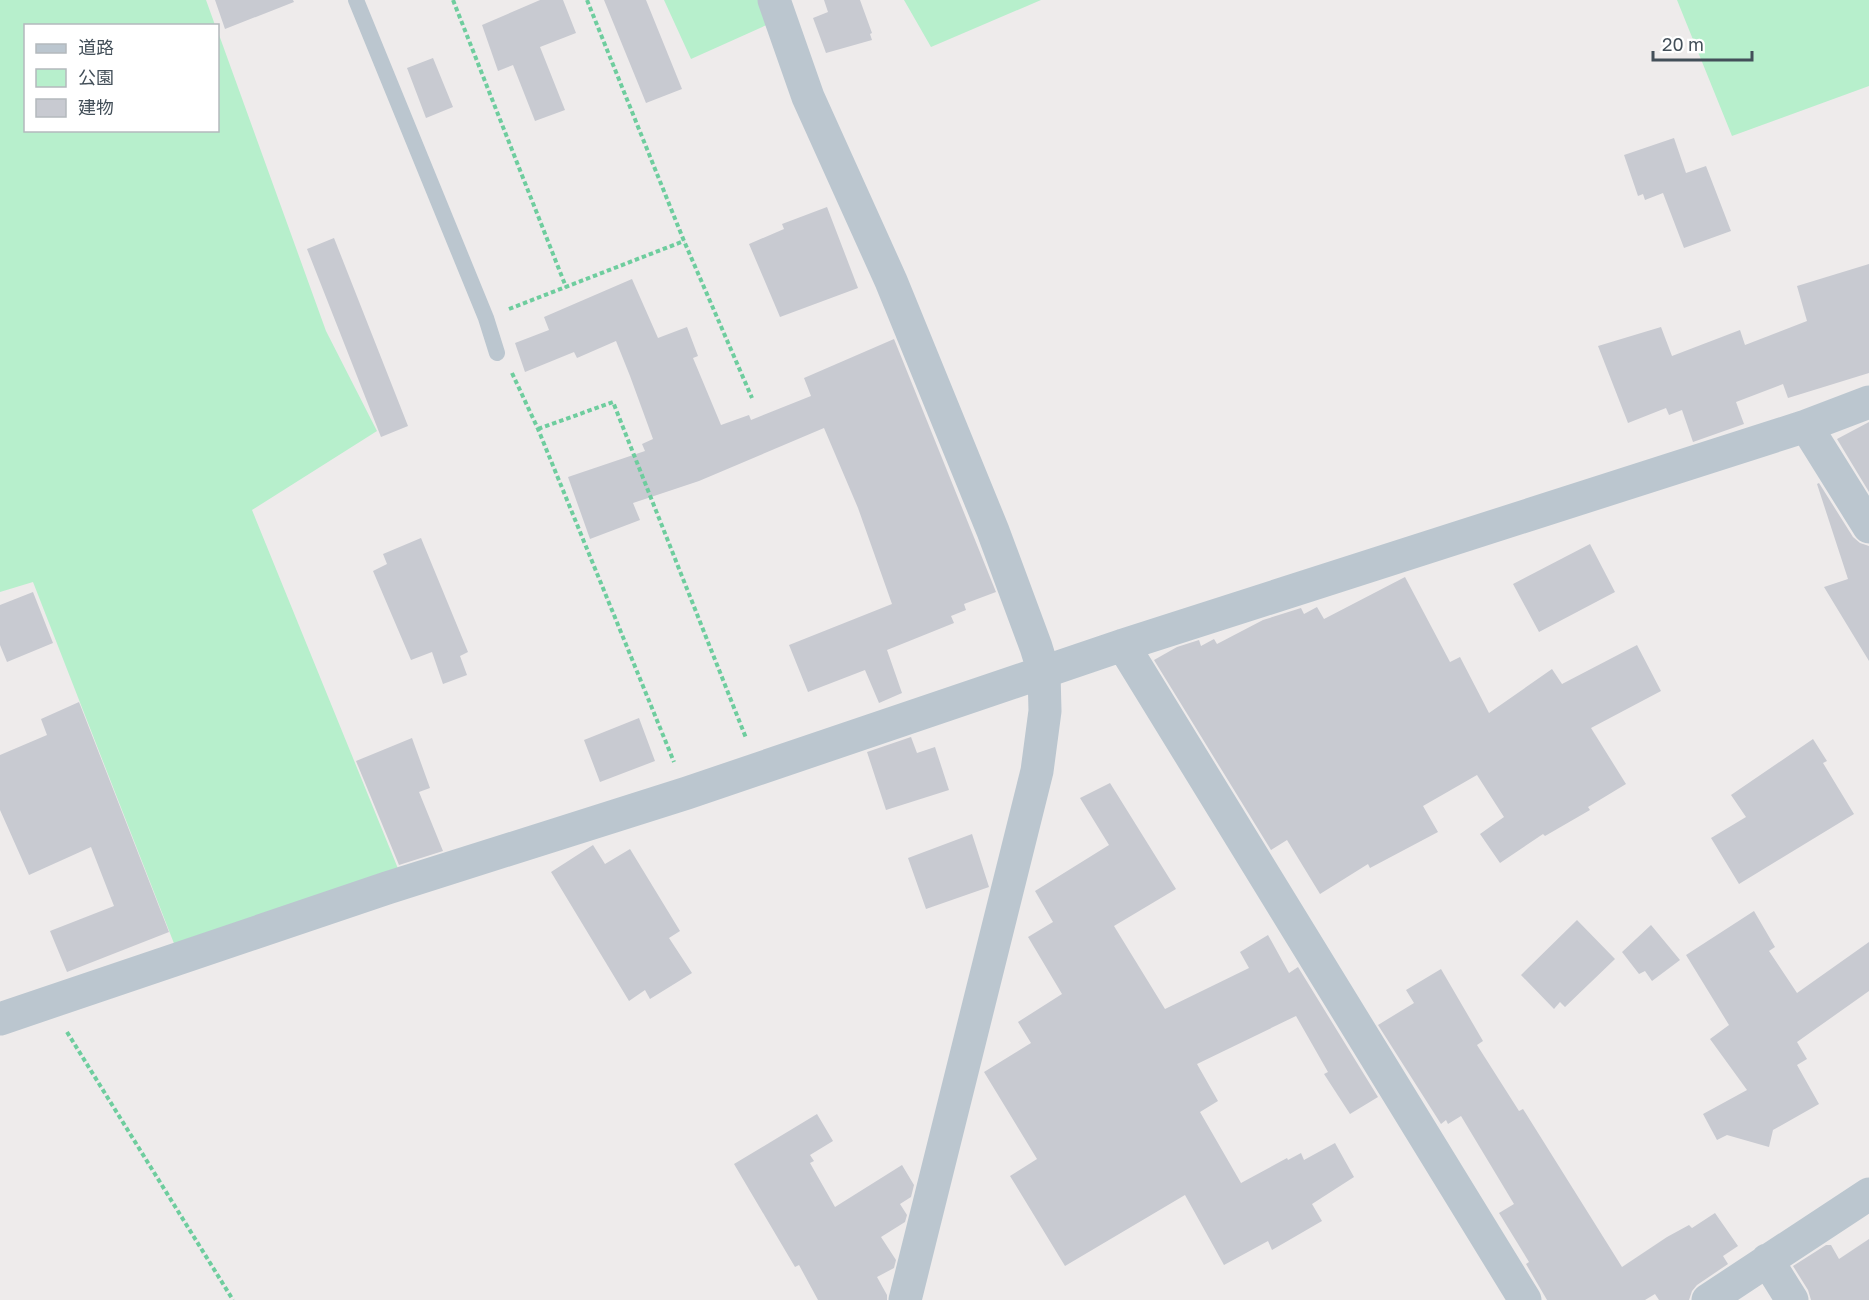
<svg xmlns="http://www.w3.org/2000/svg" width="1869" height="1300" viewBox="0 0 1869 1300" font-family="'Golos Text','Noto Sans JP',sans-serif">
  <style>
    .green { fill: #b7efcc }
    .building { fill: #c8cad1 }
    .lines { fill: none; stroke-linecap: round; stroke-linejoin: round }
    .path { stroke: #6ecd9e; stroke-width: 4; stroke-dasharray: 4.5 3; stroke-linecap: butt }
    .service { stroke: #bbc6cf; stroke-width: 16 }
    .minor { stroke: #bbc6cf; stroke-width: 33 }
  </style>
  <rect width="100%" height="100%" fill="#eeebeb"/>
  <!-- green -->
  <path class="green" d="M0,0H206L215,25L26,26V130H218V32L326,331L377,431L252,510L399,871L175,946L33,582L0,592Z
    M664,0H762L771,23L691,59Z
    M904,0H1041L931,47Z
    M1677,0H1869V86L1732,136Z"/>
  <!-- building -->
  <path class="building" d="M215,0H293L294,2L225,29Z
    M540,0H563L576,33L540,47L565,110L535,121L513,65L498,71L482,25Z
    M604,0H646L682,89L646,103Z
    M824,0H860L872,33L870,34L872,40L826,53L813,18L828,12Z
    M433,58L453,107L426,118L407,68Z
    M1674,138L1686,173L1706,166L1731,231L1684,248L1663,193L1645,200L1643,194L1638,196L1624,155Z
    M827,207L858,288L780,317L749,244L784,229L782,224Z
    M334,238L408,426L381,437L307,249Z
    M1869,264V373L1788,398L1783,384L1736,402L1744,424L1693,442L1682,410L1669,415L1666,408L1628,423L1598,346L1661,327L1672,356L1740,330L1745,345L1807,321L1797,286Z
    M632,279L658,338L687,327L698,356L693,358L721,425L749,415L751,420L811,396L804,378L894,339L996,592L964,604L966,610L951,616L954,623L887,650L902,693L879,703L865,670L808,692L789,645L892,604L858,508L824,428L699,481L633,503L640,520L590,539L568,477L645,451L642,444L653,439L630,376L616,341L577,358L574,352L525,372L515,343L549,330L544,317Z
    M1869,422V492L1837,439Z
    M1819,483L1853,537L1860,543L1869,546V661L1824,587L1848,579L1817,484Z
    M421,538L468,652L460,656L467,675L443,684L432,652L411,660L373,571L387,564L383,554Z
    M1590,544L1615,592L1539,632L1513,584Z
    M1405,577L1450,662L1460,657L1489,713L1552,669L1562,684L1637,645L1661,691L1591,728L1626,784L1588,807L1590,810L1545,836L1543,834L1500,863L1480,834L1504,817L1477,775L1423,806L1438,832L1370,868L1368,864L1320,894L1287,840L1271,850L1154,660L1177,647L1199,640L1201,646L1214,639L1217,644L1263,620L1301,608L1304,614L1317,607L1324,619Z
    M33,592L53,643L7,662L0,645V605Z
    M79,702L169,932L67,972L50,931L114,906L91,847L29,875L0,810V755L47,735L41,719Z
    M639,718L655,761L600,782L584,740Z
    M911,737L917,753L935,747L949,790L886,810L867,752Z
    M412,738L430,788L419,792L443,851L399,865L356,761Z
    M1813,739L1827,761L1823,763L1854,814L1739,884L1711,838L1746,817L1731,795Z
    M1110,783L1176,889L1114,926L1165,1009L1249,968L1240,952L1268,935L1289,973L1298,967L1378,1097L1350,1114L1324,1074L1328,1072L1296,1016L1197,1064L1218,1101L1200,1112L1241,1183L1287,1158L1288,1160L1301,1153L1304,1160L1335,1143L1354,1177L1312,1204L1322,1221L1272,1250L1268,1241L1224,1265L1185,1195L1065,1266L1010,1176L1037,1159L984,1072L1031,1043L1018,1022L1062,994L1028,937L1053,922L1035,891L1109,845L1080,798Z
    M972,834L989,887L926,909L908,858Z
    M593,845L605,864L630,849L680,931L669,938L692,973L650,999L645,990L629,1001L551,872Z
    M1754,911L1775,947L1769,951L1797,993L1869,942V991L1797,1042L1807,1059L1797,1065L1819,1104L1773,1130L1769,1147L1727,1135L1717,1140L1703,1114L1747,1090L1710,1039L1729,1025L1686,955Z
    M1577,920L1615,959L1565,1007L1560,1002L1554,1009L1521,975Z
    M1651,925L1680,960L1652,981L1645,971L1639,974L1622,952Z
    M1441,969L1483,1041L1477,1045L1519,1111L1523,1109L1622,1267L1667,1237L1689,1225L1692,1228L1715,1213L1738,1246L1723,1256L1728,1264L1697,1285L1692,1291L1689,1300H1659L1655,1294L1645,1300H1547L1526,1264L1529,1262L1499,1213L1514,1204L1461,1116L1448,1124L1446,1120L1441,1124L1378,1025L1414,1003L1406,990Z
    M817,1114L833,1141L810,1155L814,1161L810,1163L835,1207L902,1165L914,1185L911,1197L900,1204L907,1215L905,1222L881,1237L896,1260L894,1268L877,1277L887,1295V1300H818L799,1265L795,1267L734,1164Z
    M1869,1239V1300H1811L1808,1290L1793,1266L1826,1245H1831L1839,1259Z"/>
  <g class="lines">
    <!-- path -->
    <path class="path" d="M453,0L566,287
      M587,0L684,241L752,398
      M509,309L684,241
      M512,373L538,429L674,762
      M538,429L613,402L746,738
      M67,1032L233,1300"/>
    <!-- service -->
    <path class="service" d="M356,0L486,318L497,353"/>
    <!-- minor -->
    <path class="minor" d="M774,0L808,97L891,281L993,531L1036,647L1044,673L1045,711L1037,771L905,1300
      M1806,426L1869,527
      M1123,645L1525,1300
      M0,1019L387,888L687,793L1123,645L1806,426L1869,402
      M1767,1260L1792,1300
      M1708,1300L1869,1194"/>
  </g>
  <!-- legend -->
  <rect x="24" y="24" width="195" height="108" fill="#ffffff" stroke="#b4b9bd" stroke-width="1.5"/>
  <rect x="36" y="44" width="30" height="9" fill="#bbc6cf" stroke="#b4b9bd" stroke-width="1.5"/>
  <text x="78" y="54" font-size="18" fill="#434f59">道路</text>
  <rect x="36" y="69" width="30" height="18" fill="#b7efcc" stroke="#b4b9bd" stroke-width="1.5"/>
  <text x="78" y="84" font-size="18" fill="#434f59">公園</text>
  <rect x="36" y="99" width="30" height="18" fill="#c8cad1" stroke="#b4b9bd" stroke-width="1.5"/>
  <text x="78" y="114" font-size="18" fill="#434f59">建物</text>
  <!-- scale -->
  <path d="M1653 51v9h99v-9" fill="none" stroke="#434f59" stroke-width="3"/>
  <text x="1662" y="51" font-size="18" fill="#434f59" stroke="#ffffff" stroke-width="4.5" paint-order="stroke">20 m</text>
</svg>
